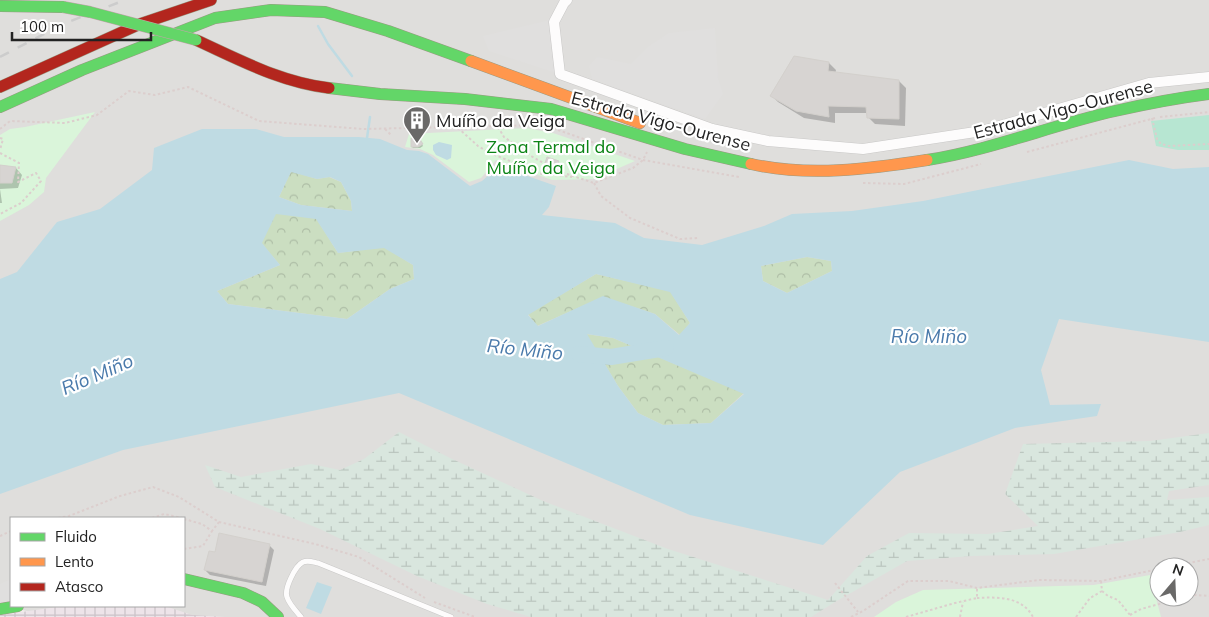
<svg xmlns="http://www.w3.org/2000/svg" width="1209" height="617" viewBox="0 0 1209 617" font-family="Mulish,sans-serif">
  <style>
    .residential { fill: #dfdedc; fill-rule: evenodd }
    .industrial { fill: url(#industrial-grid) }
    .forest { fill: url(#forest-crowns) }
    .wetland { fill: url(#wetland-marsh) }
    .park { fill: #daf5da }
    .pitch { fill: #b7e6d2 }
    .parking { fill: #e0dfde }
    .water { fill: #bfdbe3; fill-rule: evenodd }
    .shadow { fill: #0003 }
    .lines { fill: none; stroke-linecap: round; stroke-linejoin: round }
    .stream { stroke: #bfdbe3; stroke-width: 2.5 }
    .river { stroke: #bfdbe3; stroke-width: 16 }
    .building { fill: #d7d4d2; stroke: #d3d0cc }
    .lane-casing { stroke: #c9c8c7; stroke-width: 6 }
    .street-casing { stroke: #c9c8c7; stroke-width: 11 }
    .fast-casing { stroke: #999a82; stroke-width: 12 }
    .slow-casing { stroke: #999a82; stroke-width: 12 }
    .jam-casing { stroke: #999a82; stroke-width: 12 }
    .path { stroke: #dccecd; stroke-width: 2; stroke-dasharray: 2.5 2.5; stroke-linecap: butt }
    .lane { stroke: #fdfcfc; stroke-width: 5 }
    .street { stroke: #fdfcfc; stroke-width: 10 }
    .fast { stroke: #63d668; stroke-width: 11 }
    .slow { stroke: #ff974d; stroke-width: 11 }
    .jam { stroke: #b3261e; stroke-width: 11 }
    .rail { stroke: #ccc; stroke-width: 2.5; stroke-dasharray: 10 10; stroke-linecap: butt }
    .fast-bridge-casing { stroke: #c5a2ac; stroke-width: 12; stroke-linecap: butt }
    .fast-bridge { stroke: #63d668; stroke-width: 11 }
    .labels { text-anchor: middle; dominant-baseline: central; stroke-width: 4.5; stroke-linejoin: round; paint-order: stroke }
    .street-label { font-size: 18px; fill: #222; stroke: #fff }
    .poi-label { font-size: 18px; fill: #222; stroke: #fff; text-anchor: start }
    .park-label { font-size: 18px; fill: #0c8416; stroke: #fff }
    .water-label { font-size: 19px; font-style: italic; fill: #4a7aab; stroke: #fff }
  </style>
  <defs>
    <pattern id="industrial-grid" width="8" height="8" patternUnits="userSpaceOnUse" patternTransform="scale(1.25)"><rect width="8" height="8" fill="#ede4e9"/><path d="M0 4h8M4 0v8" fill="none" stroke="#cbc3c8"/></pattern>
    <pattern id="forest-crowns" width="20" height="18" patternUnits="userSpaceOnUse" patternTransform="scale(1.25)"><rect width="20" height="18" fill="#cbdec1"/><path d="M2 6a3 3 0 1 1 6 0M12 15a3 3 0 1 1 6 0" fill="none" stroke="#aebea6"/></pattern>
    <pattern id="wetland-marsh" width="20" height="14" patternUnits="userSpaceOnUse" patternTransform="scale(1.25)"><rect width="20" height="14" fill="#d9e6de"/><path d="M1 5h8M5 5V1M11 12h8M15 12V8" fill="none" stroke="#bac5be"/></pattern>
  </defs>
  <rect width="100%" height="100%" fill="#f0eeeb"/>
  <!-- residential -->
  <path class="residential" d="M0,0H1209V617H54L0,605ZM11,518H184V606H11ZM1159,567H1189V597H1159Z"/>
  <!-- industrial -->
  <path class="industrial" d="M64,606H165L192,615L225,617H0V615Z"/>
  <!-- forest -->
  <path class="forest" d="M291,171L317,179L329,177L341,182L351,201L352,211L301,205L279,197Z
    M275,213L316,218L338,253L384,247L413,265L414,279L390,289L347,319L228,304L217,291L280,265L261,243Z
    M807,257L831,261L832,271L787,293L763,281L761,266Z
    M596,274L670,291L690,323L680,335L655,314L603,297L537,326L528,314Z
    M586,334L613,338L744,393L711,423L663,425L638,413L618,386Z"/>
  <!-- wetland -->
  <path class="wetland" d="M399,432L450,458L543,501L668,549L828,600L867,556L909,533L988,534L1038,526L1005,494L1023,444L1150,441L1209,433V485L1169,491L1167,500L1209,497V525L1180,532L1054,554L971,556L907,561L835,602L811,617H531L487,604L417,576L320,529L215,487L205,465L241,477L311,464L340,470L364,459Z"/>
  <!-- park -->
  <path class="park" d="M95,112L46,178L44,192L29,205L0,221V183H12L16,167L0,165V135L10,129L25,127Z
    M526,128L553,133L635,161L594,179L552,180L496,160L481,178L469,182L433,155L420,149L405,147L409,134Z
    M1150,575L1161,617H874L896,602L923,590L1094,585Z"/>
  <!-- pitch -->
  <path class="pitch" d="M1209,115V150H1178L1156,146L1151,121Z"/>
  <!-- parking -->
  <path class="parking" d="M550,20L556,73L489,51L483,36Z
    M715,28L718,78L723,94L705,119L592,79L589,66L597,57L631,64L649,46L669,33Z
    M11,579V601L0,604V584Z"/>
  <!-- water -->
  <path class="water" d="M202,129H256L284,137H359L380,139L407,150L419,151L428,154L470,186L482,181L499,166L556,186L549,207L542,215L615,223L644,238L702,245L764,226L792,214L852,211L923,201L1129,160L1173,169L1209,167V342L1059,319L1041,370L1050,405L1101,404L1097,416L1015,428L900,472L823,545L690,515L399,393L123,450L0,494V279L17,272L57,222L100,209L152,170L154,148ZM291,172L317,179L330,177L341,182L351,201L352,211L301,205L279,197ZM276,214L316,219L338,253L384,248L413,265L414,279L390,289L347,319L228,304L217,291L280,265L262,243ZM807,257L831,261L832,271L787,293L763,281L761,266ZM596,274L670,292L690,323L679,335L655,314L603,296L538,326L528,315ZM587,334L613,338L744,394L711,423L663,425L638,413L618,386Z
    M439,142L452,145L451,158L447,160L436,155L433,150V145Z
    M317,582L332,587L321,614L306,608Z"/>
  <!-- shadow -->
  <path class="shadow" d="M829,63L836,70L835,74L899,81L906,88L905,126L875,124L868,117V113H835V123L804,118L778,102L771,95Z
    M420,141L423,146L420,148H413L412,147Z
    M0,166L16,168L22,175L18,188L0,189L2,203H0Z
    M269,545L274,550L266,586L210,575L205,570Z"/>
  <g class="lines">
    <!-- stream -->
    <path class="stream" d="M318,26L328,44L352,76
      M367,138L370,117"/>
    <!-- river -->
    <path class="river" d="M579,354L611,357L666,348"/>
  </g>
  <!-- building -->
  <path class="building" d="M794,56L829,62L828,71L899,80V119L867,118L866,107L828,106L829,117L796,111L770,96Z
    M411,138H419L423,144L418,147H411Z
    M547,157L559,161L556,167L545,163Z
    M0,165L16,167L12,183H0Z
    M219,533L270,544L262,582L204,570L209,551L215,552Z"/>
  <g class="lines">
    <!-- lane casing -->
    <g class="lane-casing">
      <path id="lane" d="M301,617C296,611 289,604 287,597C284,589 295,566 303,562C308,560 313,562 318,563L451,617"/>
    </g>
    <!-- street casing -->
    <g class="street-casing">
      <path id="street" d="M567,0L564,3L554,22L560,74L712,129L768,141L863,149L982,131L1149,83L1209,77"/>
    </g>
    <!-- fast casing -->
    <g class="fast-casing">
      <path id="fast" d="M0,6L63,7
        M329,88L380,94L465,99L551,109L685,149L751,164
        M0,107L82,70L215,18L271,10L325,12L388,31L471,61
        M927,160C991,150 1052,125 1115,111C1146,104 1177,98 1209,94
        M184,579L243,593L262,602L278,617
        M0,609L18,606"/>
    </g>
    <!-- slow casing -->
    <g class="slow-casing">
      <path id="slow" d="M471,61L640,123
        M751,164C809,177 869,169 927,160"/>
    </g>
    <!-- jam casing -->
    <g class="jam-casing">
      <path id="jam" d="M196,40C240,60 280,82 329,88
        M0,87L140,24L211,0"/>
    </g>
    <!-- path -->
    <path class="path" d="M1160,117L1209,112
      M1152,118L1157,139L1161,144L1169,146L1209,144
      M498,127L504,137L531,156L558,171L594,183L633,168L643,160L647,152
      M458,128L478,146L490,153L542,174L572,177
      M0,129L10,121L65,123L97,115L129,91L155,95L188,87L259,121L363,129L544,125L643,160L739,177
      M385,129L392,136
      M0,138L3,139L0,150
      M1027,152L1155,118
      M0,153L19,163L18,182L36,173L41,181L21,203L0,214
      M594,183L601,196L630,218L680,239L698,238
      M863,183L904,184L981,164
      M58,518L69,516L120,496L153,487L179,497L219,522L315,544L359,557L425,598
      M152,518L164,514L182,518
      M184,519L202,524L212,531L219,522
      M0,536L11,531
      M184,549L203,546L212,531
      M1168,567L1209,559
      M1101,581L1102,591L1108,596L1118,600L1130,615V617
      M835,583L858,612
      M1189,596L1196,595L1209,596
      M977,598C997,597 1022,596 1033,617
      M434,602L475,617
      M1130,615L1141,609L1185,597
      M851,617L863,611L908,581H949L977,588L1039,580L1101,581L1159,569
      M906,617L955,603L977,598V588
      M960,617L963,602
      M1076,617L1090,598L1102,591"/>
    <!-- lane -->
    <use href="#lane" class="lane"/>
    <!-- street -->
    <use href="#street" class="street"/>
    <!-- fast -->
    <use href="#fast" class="fast"/>
    <!-- slow -->
    <use href="#slow" class="slow"/>
    <!-- jam -->
    <use href="#jam" class="jam"/>
    <!-- rail -->
    <path class="rail" d="M0,57L63,24L125,0"/>
    <!-- fast-bridge casing -->
    <g class="fast-bridge-casing">
      <path id="fast-bridge" d="M63,7L90,12L196,40"/>
    </g>
    <!-- fast-bridge -->
    <use href="#fast-bridge" class="fast-bridge"/>
  </g>
  <!-- icons -->
  <defs>
    <g id="building-pin" transform="scale(1.4375)"><path d="M0 17L-7.5 6A9.5 9.5 0 1 1 7.5 6Z" fill="#6a6968" stroke="#fff"/><path d="M-4-6H4V6H1V3H-1V6H-4ZM-2.5-4.3h1.7v1.8h-1.7ZM.8-4.3h1.7v1.8H.8ZM-2.5-1h1.7V.8h-1.7ZM.8-1h1.7V.8H.8Z" fill="#fff"/></g>
  </defs>
  <g fill-rule="evenodd">
    <use href="#building-pin" x="417" y="120"/>
  </g>
  <g class="labels">
    <!-- street labels -->
    <g class="street-label">
      <text transform="translate(1063 109) rotate(-15)">Estrada Vigo-Ourense</text>
      <text transform="translate(661 121) rotate(15)">Estrada Vigo-Ourense</text>
    </g>
    <!-- poi labels -->
    <g class="poi-label">
      <text x="436" y="120">Muíño da Veiga</text>
    </g>
    <!-- park labels -->
    <g class="park-label">
      <text x="551" y="146">Zona Termal do<tspan x="551" dy="21">Muíño da Veiga</tspan></text>
    </g>
    <!-- water labels -->
    <g class="water-label">
      <text x="929" y="336">Río Miño</text>
      <text transform="translate(525 349) rotate(6)">Río Miño</text>
      <text transform="translate(97 374) rotate(-23)">Río Miño</text>
    </g>
  </g>
  <!-- legend -->
  <rect x="10" y="517" width="175" height="90" fill="#ffffff" stroke="#a7a7a7"/>
  <rect x="20" y="533" width="25" height="8" fill="#63d668" stroke="#a7a7a7"/>
  <text x="55" y="542" font-size="15" fill="#222222">Fluido</text>
  <rect x="20" y="558" width="25" height="8" fill="#ff974d" stroke="#a7a7a7"/>
  <text x="55" y="567" font-size="15" fill="#222222">Lento</text>
  <rect x="20" y="583" width="25" height="8" fill="#b3261e" stroke="#a7a7a7"/>
  <text x="55" y="592" font-size="15" fill="#222222">Atasco</text>
  <!-- north arrow -->
  <g transform="translate(1174 582) rotate(19)"><circle r="24" fill="#ffffff" stroke="#a7a7a7"/>
  <path d="M0-4L9 19L0 12L-9 19Z" fill="#6a6968"/>
  <text y="-8" font-size="14" font-weight="bold" text-anchor="middle" fill="#222222">N</text>
  </g>
  <!-- scale -->
  <path d="M12 32v8h139v-8" fill="none" stroke="#222222" stroke-width="2.5"/>
  <text x="20" y="32" font-size="15" fill="#222222" stroke="#ffffff" stroke-width="4" paint-order="stroke">100 m</text>
</svg>
